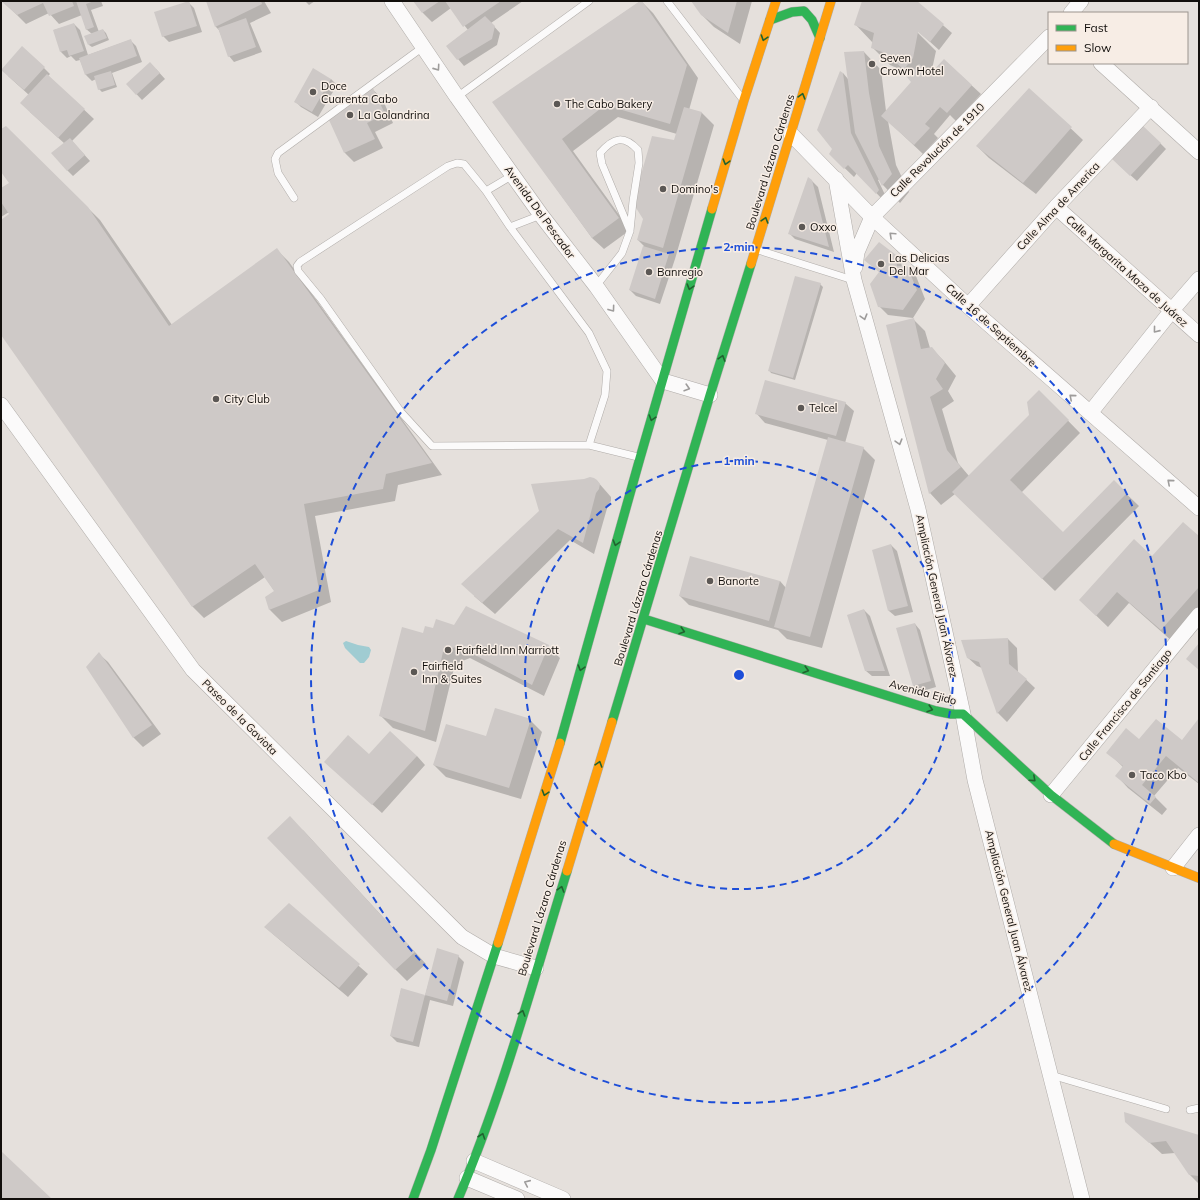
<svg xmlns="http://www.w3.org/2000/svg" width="1200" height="1200" viewBox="0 0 1200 1200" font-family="Mulish,sans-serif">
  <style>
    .water { fill: #a0ccd2 }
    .shadow { fill: #0003 }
    .building { fill: #cec9c7 }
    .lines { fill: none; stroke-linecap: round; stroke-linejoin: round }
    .lane-casing { stroke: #b0aca9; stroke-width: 8 }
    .street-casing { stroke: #b0aca9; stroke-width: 16 }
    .fast-casing { stroke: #b0aca9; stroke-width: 10 }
    .slow-casing { stroke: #b0aca9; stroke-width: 10 }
    .lane { stroke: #fbfafa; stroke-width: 7 }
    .street { stroke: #fbfafa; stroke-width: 15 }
    .fast { stroke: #30b455; stroke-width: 9 }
    .slow { stroke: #ff9f0a; stroke-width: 9 }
    .oneway { stroke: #216230 }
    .oneway2 { stroke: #9e9c9b }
    .ring { fill: none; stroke: #1d4ed8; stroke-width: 2; stroke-dasharray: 7 5 }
    .poi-dot { fill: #5c5855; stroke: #f7ede5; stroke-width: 1.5 }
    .labels { text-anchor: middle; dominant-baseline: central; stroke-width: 3; stroke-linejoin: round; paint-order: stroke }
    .poi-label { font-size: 11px; fill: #120f0c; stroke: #f7ede5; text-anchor: start }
    .street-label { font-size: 11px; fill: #120f0c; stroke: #f7ede5 }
    .centre { fill: #1d4ed8; stroke: #f7ede5; stroke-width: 2 }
    .ring-label { font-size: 12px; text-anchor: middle; font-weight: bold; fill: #1d4ed8; stroke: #f7ede5; stroke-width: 3; stroke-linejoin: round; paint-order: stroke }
  </style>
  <rect width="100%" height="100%" fill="#e5e0dc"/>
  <!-- water -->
  <path class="water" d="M346,641L358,645L369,647L371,650L369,657L364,663H360L345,648L343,643Z"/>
  <!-- shadow -->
  <path class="shadow" d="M3,1H101L103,6L91,10L99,32L103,30L106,33L109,40L92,47L89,45L92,34L86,29L82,15L59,24L49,13L26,24Z
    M207,1H264L271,13L250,23L262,52L234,62L229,56L219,30L216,27Z
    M305,1H315L309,5Z
    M415,1H523L491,23L500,33L497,45L464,66L447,46L468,30L451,8L432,22L423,13Z
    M641,1L653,13L698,78L689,110L702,113L714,125L675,259L660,304L636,296L630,290L644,246L638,240L677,134L618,117L573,151L630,230L604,249L592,238L494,102Z
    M693,1H752L740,44L714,27L702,15Z
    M863,1H915L952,33L939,50L918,31L917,32L936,51L931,74L944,60L981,94L956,121L950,115L934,134L938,138L923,154L888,121L896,165L909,192L900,203L883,185L880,179L878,180L887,199L885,202L857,173L854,177L830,154L834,149L843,73L848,79L864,52L881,70L886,111L913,82L909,76L904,71L890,65L872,47L873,43L856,25Z
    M188,2L194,8L202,32L169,42L163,36Z
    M74,24L80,30L88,55L130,40L136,46L142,62L112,73L117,87L102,92L99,89L96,79L92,81L86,75L80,60L76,61L71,56L67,58L61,52L54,30Z
    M22,48L44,68L50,74L48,76L94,119L72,141L90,161L73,176L67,170L65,144L30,112L29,95L8,76Z
    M156,69L165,79L142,100L127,84Z
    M331,79L337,85L318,117L301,107L295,101Z
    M1029,89L1083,140L1036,194L989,158L977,146Z
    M373,90L382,98L393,123L375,132L383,148L354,162L345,153L330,120Z
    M6,127L100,220L172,325L277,250L289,262L442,475L398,485L395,501L315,516L331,602L282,622L270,610L266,597L275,592L265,577L204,618L192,606L1,333V221L11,215L9,212L1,217V189L10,183L1,170V131Z
    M1160,143L1166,149L1137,181L1118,164Z
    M811,180L818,187L834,252L795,239L789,233Z
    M895,256L901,262L902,267H907L916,276L925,299L913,318L888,315L879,306V272Z
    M820,284L823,287L795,380L771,373L769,370Z
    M913,319L925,331L930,348H931L943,360L956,376L948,391L954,401L942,409L958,463L969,476L1030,415L1039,391L1080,433L1021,493L1063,533L1114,482L1139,506L1055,591L955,494L941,505L930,493Z
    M845,403L854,411L845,443L863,448L875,460L822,648L787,639L778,630L689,605L680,596L780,581L786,588L828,440L765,423L757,414Z
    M597,481L611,497V501L608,505L594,554L570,540L495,614L474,596Z
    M1199,537V613L1173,642L1129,603L1108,627L1080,600L1152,557Z
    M891,545L897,551L913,612L895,616L889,611Z
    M864,610L870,616L890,676H872L866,671Z
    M915,624L920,630L936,687L919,692L914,686L898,629Z
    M454,626L548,646L560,658L544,696L470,658L455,664L436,742L393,728L381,716L423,634L434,629Z
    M1008,639L1017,648L1018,672L1035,688L1007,722L998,713L982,668L977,666L967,657Z
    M99,654L108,662L161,734L143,747L134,738L87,667Z
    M530,720L542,732L521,799L446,777L434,765L487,738Z
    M1199,720V784L1178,768L1154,796L1167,809L1162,815L1128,788L1117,776L1124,768L1108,752L1140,740L1182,741Z
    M417,756L425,765L382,813L325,762Z
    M302,829L426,964L407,981L395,969Z
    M289,905L368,974L348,997L274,935L265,927Z
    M438,950L458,956L464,962L453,1006L430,1000L419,1047L397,1042L391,1036L401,990L425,996Z
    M1126,1121L1199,1136V1184L1190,1175L1175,1153L1162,1154Z"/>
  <!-- building -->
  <path class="building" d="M1,1H72L74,6L49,16L43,3L17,15Z
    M76,1H94L86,4L94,27L86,30Z
    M189,1L197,26L162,37L154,12Z
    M206,1H261L262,4L215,27Z
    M413,1H440L422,13Z
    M445,1H501L463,27Z
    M640,1H642L687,65L670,124L605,105L562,139L619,218L592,238L492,102Z
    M691,1H737L728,33L701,15Z
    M862,1H917L944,24L930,42L918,32L913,58L905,68H902L885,53L871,48L874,33L854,25Z
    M485,16L495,26L492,39L457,60L446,46Z
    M246,18L256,47L228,57L218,28Z
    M74,23L84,51L69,56L67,50L60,52L53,30Z
    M103,29L107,38L88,45L84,36Z
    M131,39L137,56L85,75L79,58Z
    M22,46L45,67L24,90L1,70Z
    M864,51L869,93L879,146L892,174L882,186L855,133L844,52Z
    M944,59L972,85L947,113L940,107L925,124L930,128L914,145L881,116L911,82L907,77L919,64L930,74Z
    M150,62L160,73L136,95L126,84Z
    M313,68L331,79L312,112L294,102Z
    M111,71L115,85L98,90L94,76Z
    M840,71L843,73L851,133L879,190L876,194L848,165L844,169L829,154L832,149L817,130Z
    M47,74L85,109L58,138L20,103Z
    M373,88L385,114L367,123L375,139L344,153L329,120Z
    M1029,88L1072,127L1023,183L976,146Z
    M684,107L702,112L663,248L637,240L643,219L633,203L652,136L674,140Z
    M1142,125L1161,143L1130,176L1111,158Z
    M6,126L88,207L169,326L277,248L432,463L386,474L383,489L304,504L319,590L269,610L265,597L274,591L255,564L192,607L1,335V220L9,214L1,202V188L9,183L1,172V129Z
    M70,138L85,155L67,171L51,153Z
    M808,177L812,180L829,247L788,234Z
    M879,242L896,255L897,266H907L917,290L903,310L878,307L870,284L879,272L864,260Z
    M643,246L669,254L655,299L629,290Z
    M795,276L821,283L793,378L768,371Z
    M914,318L921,349L932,347L945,363L936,379L943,389L930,397L947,450L961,467L929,494L886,325Z
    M765,380L846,402L836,436L755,414Z
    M1039,390L1069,420L1010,480L1063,532L1114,480L1127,493L1042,579L952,492L1029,415L1027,402Z
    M828,437L864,447L810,637L774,627Z
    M590,477L594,478L597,480L600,484L599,489L596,493L583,543L558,529L482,603L461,584L539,511L531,484L584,479Z
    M1183,522L1199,536V587L1161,630L1117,592L1096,616L1079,600L1134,539L1152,556Z
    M891,544L908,606L888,611L872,550Z
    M690,556L780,581L769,621L679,596Z
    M466,606L549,645L532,685L458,646L443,652L425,731L379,716L402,627L423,633L425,626L433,628L436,619L454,625Z
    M864,609L885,671H865L847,615Z
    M915,623L931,681L913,686L896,628Z
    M1008,638L1009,664L1027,679L997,714L979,662L967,658L961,640Z
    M1199,643V670L1186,659Z
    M99,652L152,725L133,738L86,667Z
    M495,708L531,719L509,788L433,765L446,724L486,736Z
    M1199,718V783L1166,756L1142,785L1156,797L1150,804L1115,776L1123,766L1106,753L1126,728L1139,739L1156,719L1182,740Z
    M390,731L417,756L372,805L324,762L348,735L369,754Z
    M290,816L415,952L395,970L267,838Z
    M289,903L360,964L339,988L264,927Z
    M437,948L459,955L447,1001L425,995L413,1042L390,1036L401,988L425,995Z
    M1124,1112L1199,1135V1176L1189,1175L1166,1141L1149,1143L1125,1122Z
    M1,1151L52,1199H1Z"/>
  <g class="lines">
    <!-- lane casing -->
    <g class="lane-casing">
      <path id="lane" d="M667,1L741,97
        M457,97L589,1
        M457,163L464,164L486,191L510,227L589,333L607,371L605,395L589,445L432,446L401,412L321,299L298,271L297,266L300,262L448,166Z
        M486,191L513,175
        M294,198L278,173L275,159L278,153L423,47
        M510,227L541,215
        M758,250L853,280
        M596,286L622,253L630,231L633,201L639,163L638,150C624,135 614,137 600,153L602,164L630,231
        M589,445L638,457
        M1051,1075L1166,1109
        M1190,1110L1199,1108"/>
    </g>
    <!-- street casing -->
    <g class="street-casing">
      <path id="street" d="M392,1L457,97L541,215L596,286L663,381L710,395
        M1071,13L1081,1
        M1101,63L1199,152
        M791,134L872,217L968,306L1199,508
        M836,179L854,280L918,509L963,714L975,780L1082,1199
        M1056,207L1199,335
        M855,267L857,252L872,217L1049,37
        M968,306L1056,207L1151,107
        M1,405L193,670L462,937L494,956L536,968
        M1090,413L1173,309L1199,279
        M1051,795L1199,615
        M1173,868L1199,835
        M474,1161L563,1199
        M467,1178L517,1199"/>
    </g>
    <!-- fast casing -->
    <g class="fast-casing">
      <path id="fast" d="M770,20L792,12L804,11L812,20L820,38
        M644,619L936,711L951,714H963L1051,795L1114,844
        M612,722L710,395L751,264
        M560,743L640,458L712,209
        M413,1199L431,1150L498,943
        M458,1199C503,1093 533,981 567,871"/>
    </g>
    <!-- slow casing -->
    <g class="slow-casing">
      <path id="slow" d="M712,209L744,100L776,1
        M751,264L831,1
        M1114,844L1199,878
        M567,871L612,722
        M498,943L560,743"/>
    </g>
    <!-- lane -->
    <use href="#lane" class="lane"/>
    <!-- street -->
    <use href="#street" class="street"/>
    <!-- fast -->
    <use href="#fast" class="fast"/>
    <!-- slow -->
    <use href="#slow" class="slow"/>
  </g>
  <!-- one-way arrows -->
  <defs><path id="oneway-chevron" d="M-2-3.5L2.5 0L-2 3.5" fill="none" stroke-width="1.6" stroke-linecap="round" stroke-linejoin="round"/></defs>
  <g class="oneway">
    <use href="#oneway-chevron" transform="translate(764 38) rotate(108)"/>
    <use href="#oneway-chevron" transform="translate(802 96) rotate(-74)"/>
    <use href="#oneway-chevron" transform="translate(726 162) rotate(106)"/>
    <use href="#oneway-chevron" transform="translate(765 220) rotate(-73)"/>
    <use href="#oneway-chevron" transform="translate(690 287) rotate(106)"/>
    <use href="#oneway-chevron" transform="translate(722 358) rotate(-73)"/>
    <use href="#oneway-chevron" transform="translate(652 418) rotate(107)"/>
    <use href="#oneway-chevron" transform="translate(616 543) rotate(106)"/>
    <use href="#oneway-chevron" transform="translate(682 631) rotate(17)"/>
    <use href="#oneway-chevron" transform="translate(581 668) rotate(106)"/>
    <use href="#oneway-chevron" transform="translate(806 670) rotate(17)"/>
    <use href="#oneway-chevron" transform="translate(930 709) rotate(17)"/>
    <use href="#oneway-chevron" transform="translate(599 764) rotate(-73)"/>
    <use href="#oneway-chevron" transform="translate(1033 779) rotate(42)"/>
    <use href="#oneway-chevron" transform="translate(545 793) rotate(107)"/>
    <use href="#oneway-chevron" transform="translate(561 889) rotate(-73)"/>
    <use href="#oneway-chevron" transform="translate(522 1013) rotate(-73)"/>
    <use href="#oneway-chevron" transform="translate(482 1136) rotate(-71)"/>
  </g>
  <g class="oneway2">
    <use href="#oneway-chevron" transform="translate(437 68) rotate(55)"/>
    <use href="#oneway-chevron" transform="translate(892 235) rotate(-137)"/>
    <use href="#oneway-chevron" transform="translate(612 309) rotate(54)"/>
    <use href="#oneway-chevron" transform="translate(864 317) rotate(74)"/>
    <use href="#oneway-chevron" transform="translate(1156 330) rotate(129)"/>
    <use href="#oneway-chevron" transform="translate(687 388) rotate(17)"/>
    <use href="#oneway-chevron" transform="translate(1072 397) rotate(-139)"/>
    <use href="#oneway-chevron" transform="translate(899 442) rotate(74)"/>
    <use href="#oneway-chevron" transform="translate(1170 482) rotate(-139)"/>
    <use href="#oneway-chevron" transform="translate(527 1183) rotate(-156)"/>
  </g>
  <!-- distance rings -->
  <g class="ring">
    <circle cx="739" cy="675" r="214"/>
    <circle cx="739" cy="675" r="428"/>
  </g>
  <!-- markers -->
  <g class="poi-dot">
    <circle cx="872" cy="64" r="4"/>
    <circle cx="313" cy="92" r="4"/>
    <circle cx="557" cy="104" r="4"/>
    <circle cx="350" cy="115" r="4"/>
    <circle cx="663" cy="189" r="4"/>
    <circle cx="802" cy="227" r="4"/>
    <circle cx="881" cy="264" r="4"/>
    <circle cx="649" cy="272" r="4"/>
    <circle cx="216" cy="399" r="4"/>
    <circle cx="801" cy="408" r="4"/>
    <circle cx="710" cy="581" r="4"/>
    <circle cx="448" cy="650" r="4"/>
    <circle cx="414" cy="672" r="4"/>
    <circle cx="1132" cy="775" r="4"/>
  </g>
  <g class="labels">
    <!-- poi labels -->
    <g class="poi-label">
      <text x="880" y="58">Seven<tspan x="880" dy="13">Crown Hotel</tspan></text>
      <text x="321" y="86">Doce<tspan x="321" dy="13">Cuarenta Cabo</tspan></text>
      <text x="565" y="104">The Cabo Bakery</text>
      <text x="358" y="115">La Golandrina</text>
      <text x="671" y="189">Domino's</text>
      <text x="810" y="227">Oxxo</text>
      <text x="889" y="258">Las Delicias<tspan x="889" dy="13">Del Mar</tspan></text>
      <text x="657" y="272">Banregio</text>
      <text x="224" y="399">City Club</text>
      <text x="809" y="408">Telcel</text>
      <text x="718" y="581">Banorte</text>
      <text x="456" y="650">Fairfield Inn Marriott</text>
      <text x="422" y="666">Fairfield<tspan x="422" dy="13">Inn &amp; Suites</tspan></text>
      <text x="1140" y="775">Taco Kbo</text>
    </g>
    <!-- street labels -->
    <g class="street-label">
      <text transform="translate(937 150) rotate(-45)">Calle Revolución de 1910</text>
      <text transform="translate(770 162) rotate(-73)">Boulevard Lázaro Cárdenas</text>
      <text transform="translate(1058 206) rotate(-47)">Calle Alma de America</text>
      <text transform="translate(540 212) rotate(54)">Avenida Del Pescador</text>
      <text transform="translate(1127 271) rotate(42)">Calle Margarita Maza de Juárez</text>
      <text transform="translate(991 325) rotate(42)">Calle 16 de Septiembre</text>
      <text transform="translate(937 596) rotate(78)">Ampliación General Juan Álvarez</text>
      <text transform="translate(638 598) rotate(-73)">Boulevard Lázaro Cárdenas</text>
      <text transform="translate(923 692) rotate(15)">Avenida Ejido</text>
      <text transform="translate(1125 705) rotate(-51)">Calle Francisco de Santiago</text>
      <text transform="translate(240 717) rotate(45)">Paseo de la Gaviota</text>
      <text transform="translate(542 908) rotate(-73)">Boulevard Lázaro Cárdenas</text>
      <text transform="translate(1009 911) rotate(76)">Ampliación General Juan Álvarez</text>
    </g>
  </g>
  <circle cx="739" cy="675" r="6" class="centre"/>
  <g class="ring-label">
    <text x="739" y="251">2 min</text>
    <text x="739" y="465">1 min</text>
  </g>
  <!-- border -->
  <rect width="1200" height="1200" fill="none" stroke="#120f0c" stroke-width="4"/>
  <!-- legend -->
  <rect x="1048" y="12" width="140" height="52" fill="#f7ede5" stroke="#9b948e"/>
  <rect x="1056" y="25" width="20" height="6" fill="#30b455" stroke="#9b948e"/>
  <text x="1084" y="32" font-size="12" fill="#120f0c">Fast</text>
  <rect x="1056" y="45" width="20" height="6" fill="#ff9f0a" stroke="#9b948e"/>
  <text x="1084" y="52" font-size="12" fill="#120f0c">Slow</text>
</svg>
